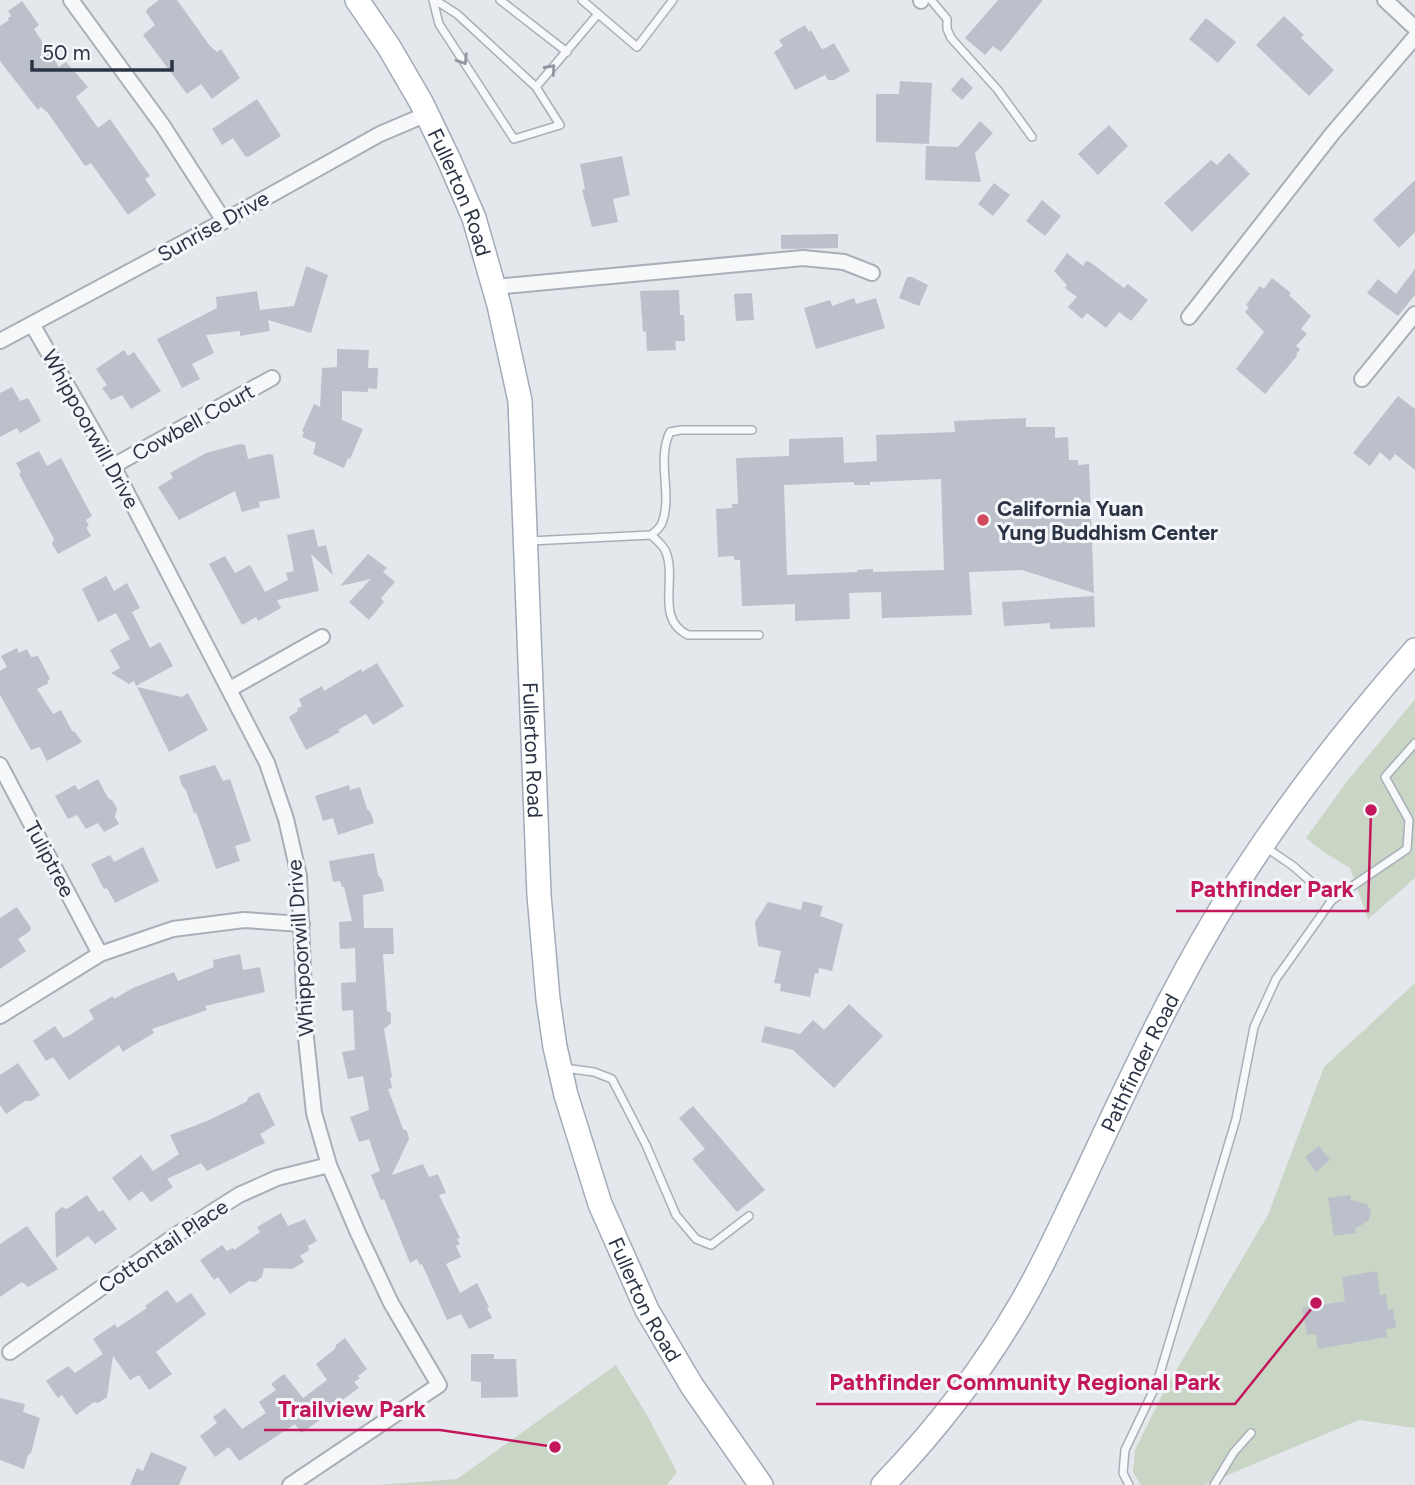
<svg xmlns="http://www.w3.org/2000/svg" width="1415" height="1485" viewBox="0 0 1415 1485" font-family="Figtree,sans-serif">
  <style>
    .green { fill: #c9d6c5 }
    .building { fill: #bbc0ca; fill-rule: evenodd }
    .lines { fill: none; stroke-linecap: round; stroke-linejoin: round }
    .lane-casing { stroke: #a9aeb7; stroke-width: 10 }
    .street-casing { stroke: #a9aeb7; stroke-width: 18 }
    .primary-casing { stroke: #a3abb8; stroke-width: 26 }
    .lane { stroke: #f7f8fa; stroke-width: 7 }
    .street { stroke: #f7f8fa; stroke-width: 14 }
    .primary { stroke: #fff; stroke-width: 23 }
    .oneway { stroke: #9196a0 }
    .poi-dot { fill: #d1495b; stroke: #f4f6f9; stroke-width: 2.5 }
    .labels { text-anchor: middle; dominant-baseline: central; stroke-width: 6; stroke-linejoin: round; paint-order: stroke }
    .street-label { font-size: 21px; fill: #2b3445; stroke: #f4f6f9 }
    .poi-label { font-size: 21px; font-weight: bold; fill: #2b3445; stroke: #f4f6f9; text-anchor: start }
    .leader { fill: none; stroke: #c2185b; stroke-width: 2.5 }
    .callout-dot { fill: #c2185b; stroke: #f4f6f9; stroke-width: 2.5 }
    .callout-label { font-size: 23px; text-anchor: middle; font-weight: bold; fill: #c2185b; stroke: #f4f6f9; stroke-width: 6; stroke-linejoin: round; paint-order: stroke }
  </style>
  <rect width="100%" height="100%" fill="#e4e7ec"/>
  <!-- green -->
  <path class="green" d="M1415,699V878L1368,919L1350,868L1322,851L1306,838L1345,784Z
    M1415,983V1428L1359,1420L1204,1485H1141L1133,1472L1135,1450L1164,1391L1268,1215L1324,1067Z
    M616,1365L647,1415L677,1472L667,1485H378L457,1479Z"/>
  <!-- building -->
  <path class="building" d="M159,0H177L210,46L217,52L221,49L240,78L212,99L201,84L187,94L143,35L155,25L146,12L147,9Z
    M998,0H1043L1001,52L993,46L985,55L965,38Z
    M22,1L39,25L34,29L59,67L66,62L88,87L76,97L98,128L110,119L150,176L145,179L156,195L128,215L91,163L85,166L48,113L41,107L38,110L0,61V26L9,20L8,18L11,16L8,11Z
    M1284,16L1304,35L1301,38L1334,70L1309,96L1256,45Z
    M1206,18L1236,42L1218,63L1189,39Z
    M805,25L809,32L811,30L821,48L824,49L834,43L850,71L834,80H828L825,75L795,90L774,52L783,46L779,40Z
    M962,77L973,88L962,100L951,90Z
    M900,81L932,83L929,144L876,142V94H899Z
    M257,99L281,136L248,157L245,156L233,138L222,145L212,129Z
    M980,121L993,133L975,153L981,182L925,180L926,146L958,147Z
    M1109,125L1128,146L1098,175L1078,154Z
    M1229,153L1250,174L1192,232L1164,203L1211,160L1217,165Z
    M622,156L630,195L613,199L618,222L592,227L582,190L585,189L580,164Z
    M1415,180V232L1399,248L1373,220Z
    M994,183L1010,195L993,216L978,204Z
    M1042,200L1061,216L1045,236L1026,221Z
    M838,234V248L781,249V235Z
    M1067,253L1083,266L1086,261L1090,262L1124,288L1128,284L1148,300L1131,321L1119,312L1106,328L1087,313L1082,319L1068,307L1077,297L1065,288L1067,285L1054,271Z
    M306,266L328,275L311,333L268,320L270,331L240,336V331L206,335L214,353L192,364L200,379L182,388L157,339L217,308L216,297L257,291L260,310L294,306Z
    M1415,269V295L1398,316L1367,293L1378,279L1396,294Z
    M907,277H912L928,285L919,306L899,298Z
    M1272,278L1291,293L1289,295L1311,316L1301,329L1307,334L1296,346L1300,349L1296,355L1297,356L1265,394L1236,369L1264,332L1245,312L1249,307L1246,305L1260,286L1264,289Z
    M679,290L680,315H684L685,341H675L676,350L647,351L646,331L643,332L640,291Z
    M752,293L754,320L736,321L734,294Z
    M854,298L856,304L876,298L885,328L816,349L804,308L830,300L832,306Z
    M337,349L369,350L368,368H378L377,389L368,388V392L342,391V420L363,429L350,459L348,458L344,468L313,454L316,443L302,437L304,432L302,431L314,404L320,407L322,368L337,367Z
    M124,350L128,356L134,352L161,391L131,409L122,395L111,400L102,388L107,385L96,369Z
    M12,387L20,401L28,398L41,421L20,433L17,428L0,437V393Z
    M1398,396L1415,409V470L1395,454L1390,461L1380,452L1370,466L1353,453Z
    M1026,418V427H1055V438L1068,437L1069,460H1078V465L1089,464L1094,593L1022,570L969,572L972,615L882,618L881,592L849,593L850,619L795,621V604L742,606L740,560H734V556L718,557L716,509L732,508V504H738L736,458L789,456V439L843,437L844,463L877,461L876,435L955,432L954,421ZM941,479L944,570L873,572V569L857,570L858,572L787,575L784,485L854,482V485H870V482Z
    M240,444L245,445L248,459L269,454L273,455L280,498L259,502L260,507L242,512L235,491L179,520L158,487L173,478L170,473L206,453Z
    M39,451L47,466L61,458L92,516L86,520L89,526L86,527L91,536L58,554L52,544L54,539L19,474L21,472L16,463Z
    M314,529L318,547L326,545L333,575L311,554L319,591L277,600L281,608L258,621L256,617L242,625L209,564L225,556L235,573L250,565L265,592L288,580L286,573L294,571L287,535Z
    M368,554L387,568L383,572L395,582L381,598L384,602L369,620L349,602L371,579L340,586Z
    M106,576L114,591L127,583L140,608L132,612L150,648L160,642L173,666L136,686L134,681L129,684L111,673L120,668L110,650L130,639L116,613L98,622L82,589Z
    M1094,596L1095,627L1050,629V623L1004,626L1002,602Z
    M17,648L19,653L27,649L31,657L38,656L50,679L47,681L49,683L37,689L53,714L61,710L72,731L75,732L82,742L47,761L40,747L31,750L0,695V671L7,667L1,656Z
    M377,663L404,706L373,725L366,714L338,730L340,732L306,750L289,717L298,711L297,709L302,706L299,699L322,686L324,691L361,669L362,672Z
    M137,687L182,697L188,693L208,730L169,752Z
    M215,765L223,781L230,779L251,841L235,846L240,861L216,869L196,812L194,813L186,790L182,786L179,776Z
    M98,779L108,798L113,801L117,809L115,817L119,824L104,832L98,823L86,829L77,815L68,819L55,796L75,785L78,790Z
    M349,785L350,790L360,787L367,809L371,813L374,823L338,835L333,818L323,821L315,796Z
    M143,847L159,881L115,903L107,888L104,889L91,864L110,855L114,862Z
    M374,853L378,875L382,880L384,891L363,895L364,928H393L394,954H383L387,1011L391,1013V1023L384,1029L392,1077L390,1078L392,1088L388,1089L403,1129L407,1131L409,1139L392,1175L423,1164L429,1177L438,1174L446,1193L439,1195L460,1238L457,1239L460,1244L456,1246L461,1257L446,1264L460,1293L477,1283L489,1307L487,1308L492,1318L469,1329L461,1314L447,1320L422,1264L420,1265L417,1259L410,1263L384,1199L381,1200L371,1175L380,1171L369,1139L359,1142L350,1117L369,1110L363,1076L348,1079L342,1052L355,1050L353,1010L342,1011L341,983L356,982L355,948L340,949L339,922L352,921L344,887H342L340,881L333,882L329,861Z
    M803,901L823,906L820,916L843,924L832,971L819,968L818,974L815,973L810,997L780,991L781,984L774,983L781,951L758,946L755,922L768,902L801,910Z
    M17,907L31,928L30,931L18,939L26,951L0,969V918Z
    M240,954L243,970L260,967L265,992L205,1006L207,1010L152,1029L154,1033L127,1049L123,1052L119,1045L69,1080L53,1057L46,1061L33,1041L55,1026L63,1038L70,1035L94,1019L89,1010L113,996L114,999L133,988L174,972L178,981L214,967L213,960Z
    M849,1004L883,1036L834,1088L793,1050L761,1042L765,1026L800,1034L813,1020L824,1030Z
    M18,1063L40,1095L31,1101H25L6,1114L0,1105V1075Z
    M259,1092L275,1125L260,1134L265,1143L207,1171L201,1163L167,1179L173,1187L151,1202L142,1191L129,1201L112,1178L141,1155L153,1171L179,1154L170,1135L207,1121L246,1102L249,1097Z
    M693,1106L765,1190L737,1212L692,1159L705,1149L679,1118Z
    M1319,1146L1330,1160L1316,1172L1305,1157Z
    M87,1195L99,1212L103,1210L117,1229L95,1244L88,1236L56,1258L55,1213L62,1207L67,1209Z
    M1350,1195L1351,1200L1367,1204L1371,1212L1369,1220L1355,1229L1356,1233L1334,1236L1328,1198Z
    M281,1213L288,1226L305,1219L317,1241L308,1246L309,1250L300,1256L304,1262L292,1269L264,1268L262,1277L255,1282L249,1281L230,1294L218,1277L214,1280L200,1260L222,1245L227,1251L233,1248L234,1250L260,1232L257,1227Z
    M27,1226L58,1269L28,1287L22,1282L0,1297V1244Z
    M1377,1271L1380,1295L1386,1294L1388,1310L1393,1309L1396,1328L1386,1329L1387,1337L1318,1349L1316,1334L1307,1335L1302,1308L1345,1301L1342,1277Z
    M167,1290L177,1303L191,1293L206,1314L156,1352L172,1374L149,1390L139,1375L130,1380L113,1356L107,1397L98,1403L94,1402L76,1415L62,1395L58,1398L46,1381L68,1366L75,1373L103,1354L93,1339L115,1324L117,1328L147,1308L145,1306Z
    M345,1338L367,1369L358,1376L360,1378L354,1382L359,1388L321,1415L323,1418L301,1433L295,1424L239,1461L229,1447L215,1457L200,1436L217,1423L213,1417L225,1408L242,1429L266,1413L259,1402L276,1390L271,1384L284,1374L303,1398L327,1380L316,1364L335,1349L336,1345Z
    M471,1354H494V1359H516L518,1397L481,1398V1382L471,1381Z
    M0,1398L25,1404L23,1412L40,1418L31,1453L28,1455L24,1469L0,1460Z
    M151,1452L187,1467L179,1485H130L137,1468L143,1471Z"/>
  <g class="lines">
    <!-- lane casing -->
    <g class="lane-casing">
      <path id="lane" d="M433,0L439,24L514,139L560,125L536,87L457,14L435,0
        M500,0L567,52
        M582,0L637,47L673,0
        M931,0L947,19V29L951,38L997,89L1032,137
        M536,87L598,14
        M651,535C657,540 663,545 666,552C677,580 655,619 688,635H759
        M530,541L651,535C655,532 660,528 662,523C673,495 656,460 670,432L681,430H752
        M1264,846L1293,866L1332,900
        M564,1068L594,1072L612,1079L646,1145L676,1215L696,1239L711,1245L749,1216
        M1129,1485L1123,1473L1125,1450L1157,1383L1236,1119L1254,1027L1276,979L1332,900L1407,849L1409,820L1385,777L1415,743
        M1214,1485L1234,1452L1251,1433"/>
    </g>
    <!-- street casing -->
    <g class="street-casing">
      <path id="street" d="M71,0L163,126L224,221
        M1385,0L1415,28
        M921,1V0
        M494,287L803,258L844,262L872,273
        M1189,317L1332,134L1415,37
        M32,324L113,466L267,763L286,819L299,876L306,1038L314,1113L329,1165L358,1233L391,1303L439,1385L290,1485
        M0,341L224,221L380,134L427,114
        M1362,379L1415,314
        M113,466L272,378
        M230,689L322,637
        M0,765L100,954
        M0,1016L100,954L173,929L244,920L302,924
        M10,1352L176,1235L239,1195L277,1178L329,1165"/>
    </g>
    <!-- primary casing -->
    <g class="primary-casing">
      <g id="primary">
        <path id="s1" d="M357,0L389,47L421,102L449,160L474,218L499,305L520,401L539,895L548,999L555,1047L566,1095L600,1204L647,1310L692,1386L761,1485"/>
        <path id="s2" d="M883,1485C937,1429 984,1368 1023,1300C1045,1262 1063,1221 1082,1182C1113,1116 1143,1050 1177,987C1241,864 1324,754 1415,650"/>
      </g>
    </g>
    <!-- lane -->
    <use href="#lane" class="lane"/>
    <!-- street -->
    <use href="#street" class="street"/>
    <!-- primary -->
    <use href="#primary" class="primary"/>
  </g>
  <!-- one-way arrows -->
  <defs><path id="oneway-chevron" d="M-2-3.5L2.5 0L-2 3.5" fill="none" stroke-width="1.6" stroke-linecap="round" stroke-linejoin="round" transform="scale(1.75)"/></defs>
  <g class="oneway">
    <use href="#oneway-chevron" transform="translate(463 60) rotate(57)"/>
    <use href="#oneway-chevron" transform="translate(551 69) rotate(-48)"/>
  </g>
  <!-- markers -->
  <circle class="poi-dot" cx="983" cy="520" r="7"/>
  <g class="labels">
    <!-- street labels -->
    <g class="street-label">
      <text stroke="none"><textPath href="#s1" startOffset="219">Fullerton Road</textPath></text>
      <text transform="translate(213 226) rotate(-29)">Sunrise Drive</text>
      <text transform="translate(193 422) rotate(-29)">Cowbell Court</text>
      <text transform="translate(91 429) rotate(61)">Whippoorwill Drive</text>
      <text stroke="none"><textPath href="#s1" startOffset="786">Fullerton Road</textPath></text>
      <text transform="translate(50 859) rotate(62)">Tuliptree</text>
      <text transform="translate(300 948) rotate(-94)">Whippoorwill Drive</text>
      <text stroke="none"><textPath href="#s2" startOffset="497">Pathfinder Road</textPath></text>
      <text transform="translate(163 1246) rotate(-34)">Cottontail Place</text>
      <text stroke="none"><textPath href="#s1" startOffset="1353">Fullerton Road</textPath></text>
    </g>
    <!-- poi labels -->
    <g class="poi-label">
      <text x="997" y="508">California Yuan<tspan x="997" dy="24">Yung Buddhism Center</tspan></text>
    </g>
  </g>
  <!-- callouts -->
  <path class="leader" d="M1371 810L1368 911H1176M1316 1303L1235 1404H816M555 1447L440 1430H264"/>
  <g class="callout-dot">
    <circle cx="1371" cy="810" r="7"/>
    <circle cx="1316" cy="1303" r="7"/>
    <circle cx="555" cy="1447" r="7"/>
  </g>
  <g class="callout-label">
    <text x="1272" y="897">Pathfinder Park</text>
    <text x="1025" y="1390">Pathfinder Community Regional Park</text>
    <text x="352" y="1417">Trailview Park</text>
  </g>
  <!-- scale -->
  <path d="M32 60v10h140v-10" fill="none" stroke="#2b3445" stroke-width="3.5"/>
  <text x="42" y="60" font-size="21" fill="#2b3445" stroke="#f4f6f9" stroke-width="5" paint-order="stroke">50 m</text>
</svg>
